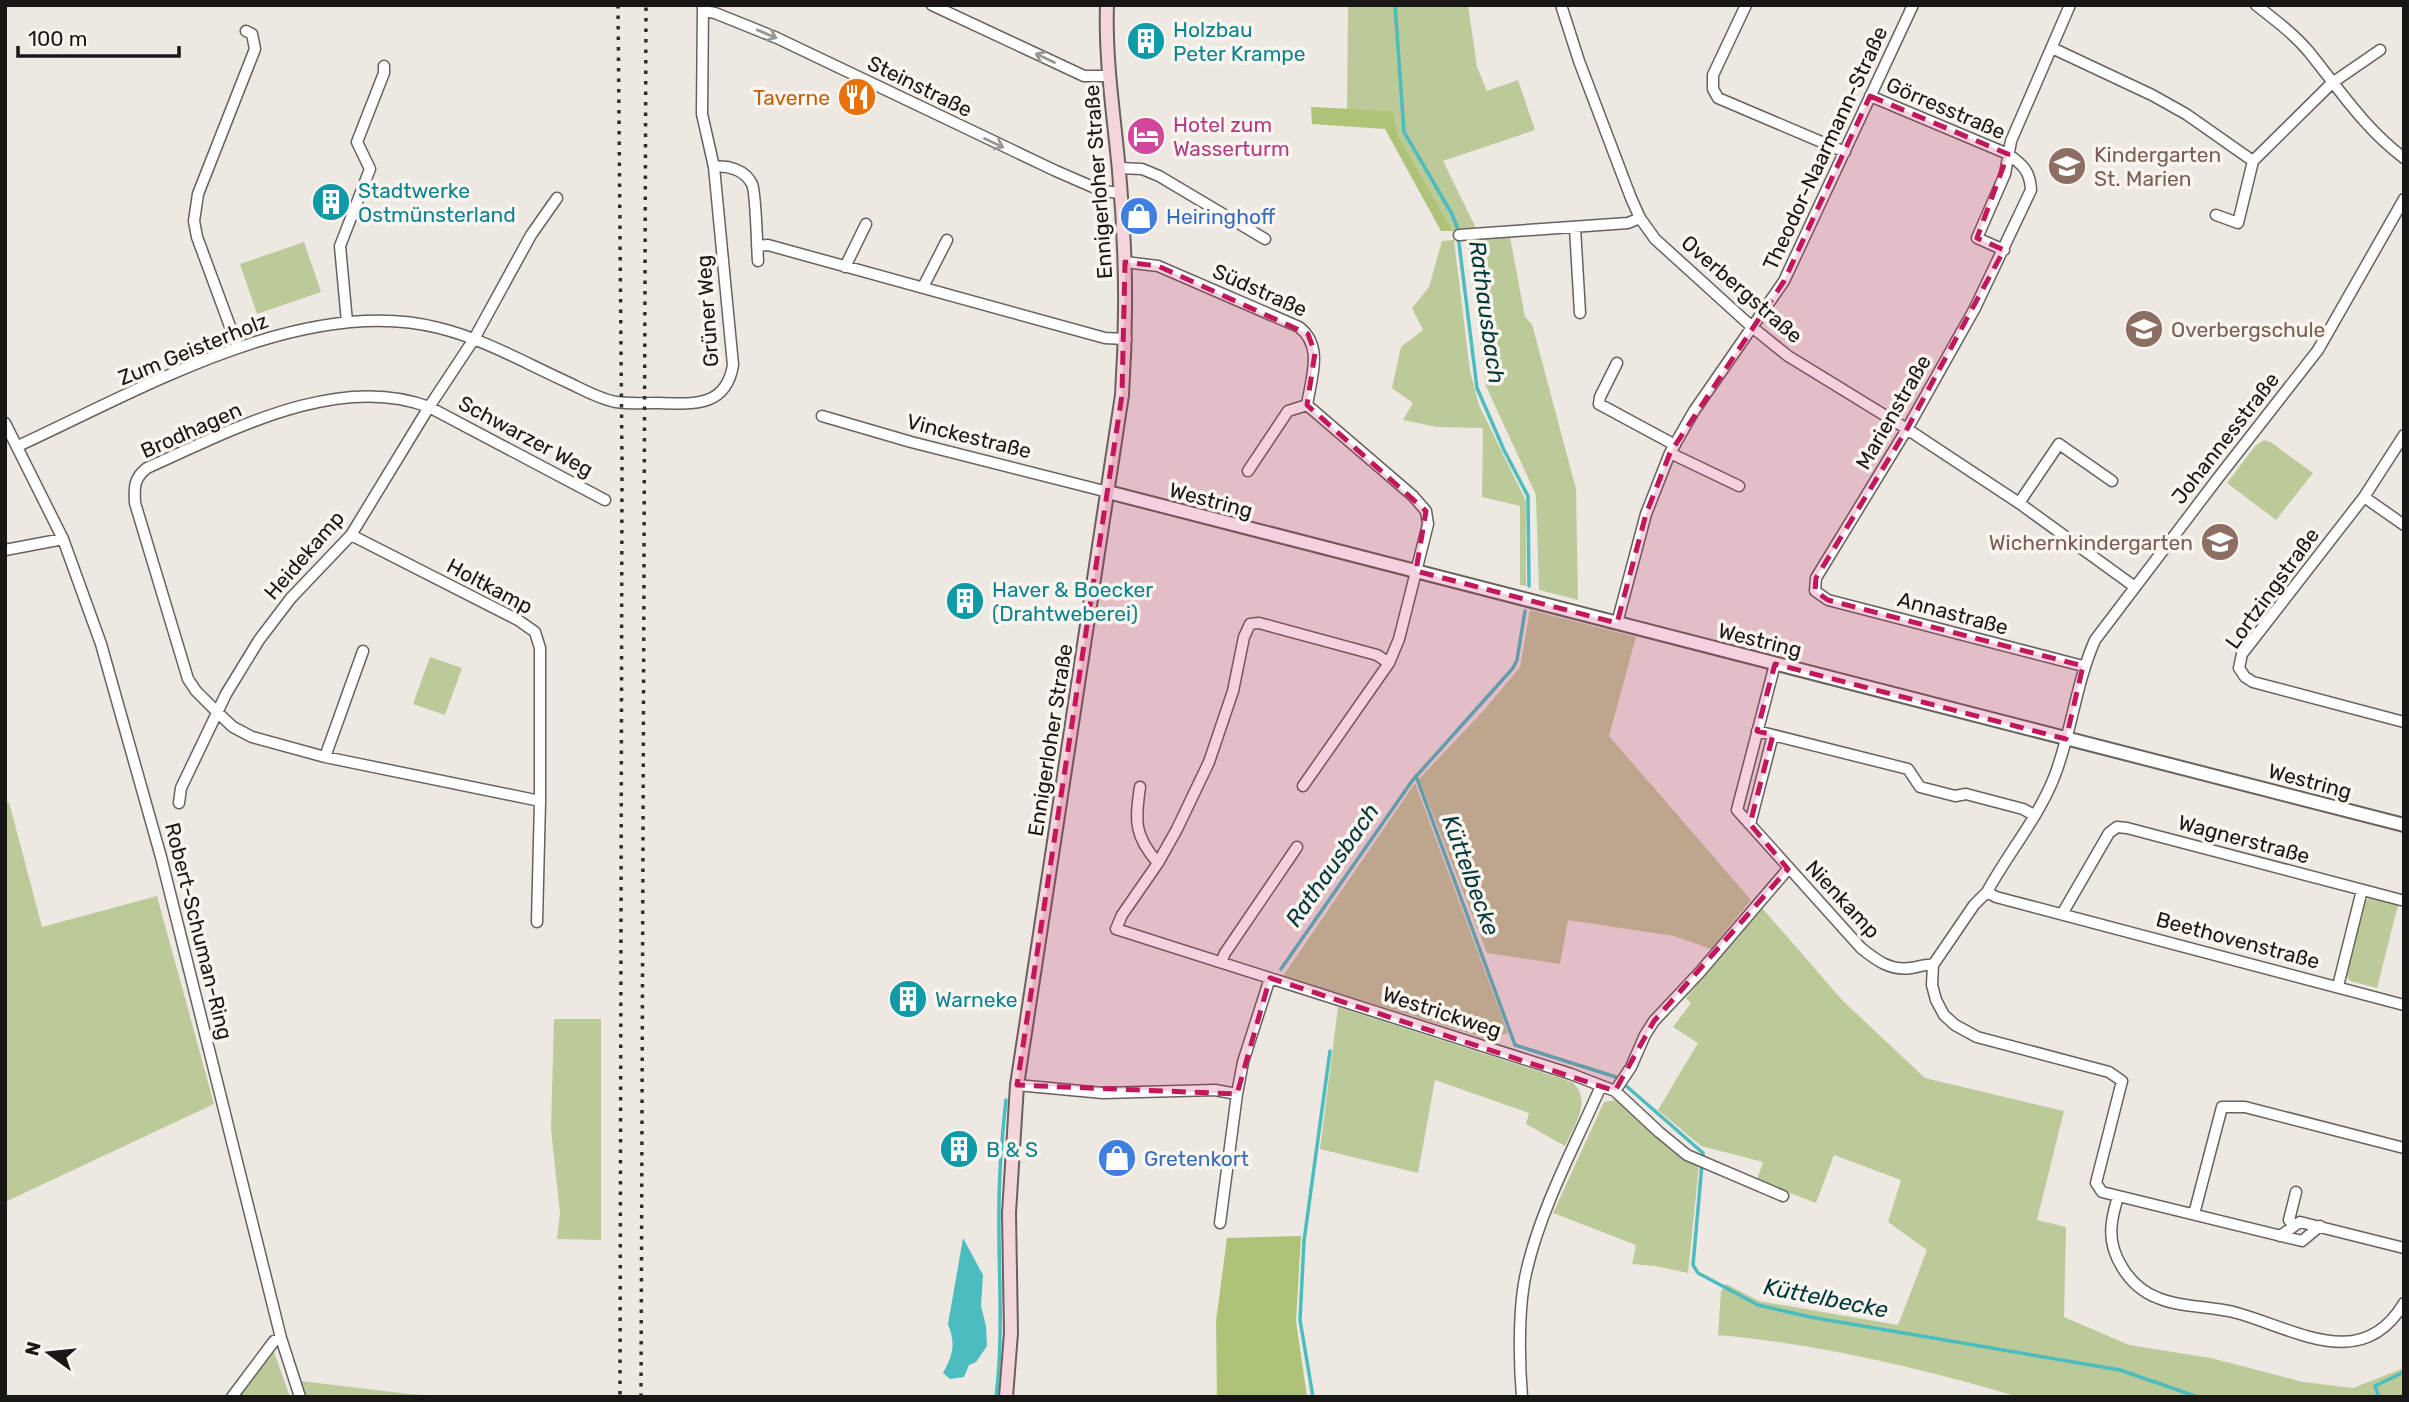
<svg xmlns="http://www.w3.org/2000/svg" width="2409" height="1402" viewBox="0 0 2409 1402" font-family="Rubik,sans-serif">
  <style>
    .green { fill: #bcca9a }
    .forest { fill: #afc378 }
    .water { fill: #4cbdbf }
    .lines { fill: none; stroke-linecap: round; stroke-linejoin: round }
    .stream { stroke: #4cbdbf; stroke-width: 3.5 }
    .minor-casing { stroke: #67625d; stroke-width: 13 }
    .tertiary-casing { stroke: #67625d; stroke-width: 16 }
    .secondary-casing { stroke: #67625d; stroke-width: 16 }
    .minor { stroke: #fff; stroke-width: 10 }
    .tertiary { stroke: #fff; stroke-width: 12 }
    .secondary { stroke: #f5d5dc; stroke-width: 12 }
    .rail { stroke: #302d2b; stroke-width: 3.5; stroke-dasharray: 3.5 7; stroke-linecap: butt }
    .oneway { stroke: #989796 }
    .marked { fill: #c2185b; fill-opacity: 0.2; stroke: #c2185b; stroke-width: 5; stroke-dasharray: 14 9; stroke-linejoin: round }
    .labels { text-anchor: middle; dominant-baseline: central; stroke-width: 7; stroke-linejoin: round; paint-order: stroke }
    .culture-label { font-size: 21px; fill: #0d838f; stroke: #fbf5ef; text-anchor: start }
    .street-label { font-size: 21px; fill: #191715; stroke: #fbf5ef }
    .food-label { font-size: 21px; fill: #c56008; stroke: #fbf5ef; text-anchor: end }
    .hotel-label { font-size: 21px; fill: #b23c85; stroke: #fbf5ef; text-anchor: start }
    .education-label { font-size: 21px; fill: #785e54; stroke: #fbf5ef; text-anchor: start }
    .shop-label { font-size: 21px; fill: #366cbe; stroke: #fbf5ef; text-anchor: start }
    .water-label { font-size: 23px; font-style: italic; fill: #01383a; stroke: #fbf5ef }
  </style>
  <rect width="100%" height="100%" fill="#ede8e2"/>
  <!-- green -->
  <path class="green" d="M1348,5H1468L1477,67L1487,91L1518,80L1535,130L1443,161L1477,230L1453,231L1398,135L1393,111L1347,109Z
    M1510,237L1525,317L1532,324L1576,489L1578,600L1539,590L1536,495L1486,386L1467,239Z
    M1454,240L1470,371L1479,405L1526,501V586L1520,585V506L1482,497L1483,428L1437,427L1403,420L1413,403L1392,388L1401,347L1423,330L1412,308L1429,287L1442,241Z
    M304,242L321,292L257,314L240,264Z
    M2264,440L2272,443L2313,473L2276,520L2227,483L2255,446Z
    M1530,610L1636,637L1609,736L1751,900L1711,949L1674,936L1568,920L1560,964L1487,953L1419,779L1484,710L1520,667Z
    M430,657L462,668L445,715L413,704Z
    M1415,783L1508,1033L1487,1039L1283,976Z
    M9,802L42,927L157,896L214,1104L5,1202V803Z
    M2370,898L2398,905L2377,988L2350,981L2345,974L2363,902Z
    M1762,908L1843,1001L1925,1078L2064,1111L2037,1220L2066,1227L2064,1317L2129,1345L2211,1358L2303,1382L2353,1388L2404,1368V1397H2019C1921,1368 1819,1344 1718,1335L1721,1291L1726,1284L1759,1301L1898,1325L1927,1250L1888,1222L1901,1180L1834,1155L1816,1203L1757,1180L1763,1162L1701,1146L1658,1110L1698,1043L1673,1027L1691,1003L1686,998Z
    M1338,1007L1572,1082C1593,1100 1574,1126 1565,1146L1526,1124L1529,1113L1435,1080L1418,1173L1320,1149Z
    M554,1019H601V1240L557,1239L560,1213L551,1129Z
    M1616,1100L1673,1151L1699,1166L1688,1273L1655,1266L1632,1264L1636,1245L1553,1213L1604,1102Z
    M273,1349L290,1397H239Z
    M301,1381L409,1394L464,1397H306Z"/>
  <!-- forest -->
  <path class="forest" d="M1311,107L1393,111L1398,135L1453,231H1441L1385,129L1312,124Z
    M1301,1236L1296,1321L1307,1397H1217L1216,1321L1227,1238Z"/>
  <!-- water -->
  <path class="water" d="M963,1238L983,1275L981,1306L986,1326L987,1346L976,1362L969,1365L964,1377L950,1379L943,1373C953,1355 956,1344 948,1324Z"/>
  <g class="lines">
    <!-- stream -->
    <path class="stream" d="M1395,5L1404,132L1452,214L1457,227L1477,388L1504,450L1528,496L1529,586
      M1416,776L1515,1045L1616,1077L1703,1153L1693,1265L1698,1273L1758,1305L1810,1317L2120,1370L2198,1397
      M1281,969L1412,781L1513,668L1517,660L1525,611
      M996,1397C1004,1334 998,1271 999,1208C999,1171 1002,1136 1006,1100
      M1313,1397L1300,1320L1304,1241L1330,1051
      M2379,1397L2375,1386L2404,1372"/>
    <!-- minor casing -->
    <g class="minor-casing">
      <path id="minor" d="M932,5L1084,76H1109
        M1561,5L1579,61L1631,198L1640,218L1655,239L1752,327L1788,356L1907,429L2019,503L2135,587
        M1746,5L1713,75V89L1718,98L1845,152
        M2256,5C2275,20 2294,34 2309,52C2339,89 2365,129 2404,158
        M703,11L715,13L777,38L1056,171L1102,191L1121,193
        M2052,48L2152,95L2186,114L2253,161
        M1870,96L2008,154C2023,165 2030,171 2031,190L1975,308L1907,429L1816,578L1815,591L1828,600L2083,666
        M714,167C728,165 745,170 752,184C756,192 757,248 758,261
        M1119,168L1142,169L1159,176L1265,239
        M2216,215L2238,223L2253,161L2332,83L2380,50
        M1575,228L1580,313
        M1459,235L1628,223L1640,218
        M757,246L768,245L1105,338L1126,339
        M2004,250L1977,238L2005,174L2011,141L2070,5
        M1125,262L1158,266L1299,327C1324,346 1311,378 1307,405
        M845,267L866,224
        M923,287L947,240
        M347,322L340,246L370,169L357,142L384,73V66
        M238,348L197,237L194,221L198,194L255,49L252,34L246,31
        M1617,363L1600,397L1599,404L1675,445
        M822,416L911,442L1108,492
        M5,423L63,539L101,644L161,857L281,1338L300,1397
        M2404,435L2364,497L2242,654L2239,668L2245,677L2253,682L2404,722
        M18,446C138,391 304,293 439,328C484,339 525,363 567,382C582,389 599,399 616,402C629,404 644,403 658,403C692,404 726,408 733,365L714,167L702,114L703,5
        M1670,453L1739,486
        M1248,471L1288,411L1307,405
        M2364,497L2404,525
        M2019,503L2059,444L2112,481
        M351,535L518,620L535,632L540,648V801L537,922
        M5,550L63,539
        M1617,623L1646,514L1670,453L1694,411L1784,281L1913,5
        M1389,663L1377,655L1259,623L1250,624L1244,637L1233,691L1209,762L1177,829L1158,863L1122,915L1116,929L1571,1074L1615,1091L1659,1132L1687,1155L1783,1196
        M1775,664L1737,810L1861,948C1876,960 1890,971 1911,968C1919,967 1925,964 1933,965
        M1757,731L1908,769L1920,787L1955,796L1966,794L2023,809L2034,815
        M325,757L363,651
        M1303,786L1389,663L1399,639L1428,524L1426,511L1413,496L1307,405
        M1140,787C1135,821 1134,836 1158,863
        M540,801L325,757L252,737L233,727L218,713L196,691L188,679L135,503C134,487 134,478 147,468C230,431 338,372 429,407L605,500
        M179,803L181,788L226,694L259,640L291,598L351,535L429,407L474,339L531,235L557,198
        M1750,824L1773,735
        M1987,892L1996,897L2404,1005
        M2062,914L2109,833L2117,827L2127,828L2401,900
        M1221,962L1225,953L1297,847
        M2338,986L2362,890
        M1017,1085L1103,1093L1215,1090L1237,1094
        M1615,1091L1631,1067L1645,1035L1654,1021L1700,972L1788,869
        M2118,1196C2116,1204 2113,1213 2112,1222C2107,1253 2129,1287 2158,1298C2182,1308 2211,1306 2237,1313C2295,1329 2362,1374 2404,1303
        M2194,1214L2222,1107H2245L2404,1148
        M1220,1223L1237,1094L1243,1062L1270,978
        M2294,1226L2289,1220L2296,1192
        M2320,1226L2302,1241L2102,1192L2096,1183L2122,1081L2109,1072L1977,1037L1955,1025L1944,1015L1936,1000L1932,985L1933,965L1974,905L1987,892C2008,853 2039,817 2055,775C2072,730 2076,683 2095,640L2218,478L2318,350L2404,199
        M2280,1236L2300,1222L2404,1248
        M232,1397L274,1341L281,1338
        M1522,1397C1519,1361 1518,1304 1527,1269C1541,1208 1576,1143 1601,1086"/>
    </g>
    <!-- tertiary casing -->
    <g class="tertiary-casing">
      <path id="tertiary" d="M1108,492L2404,825"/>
    </g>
    <!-- secondary casing -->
    <g class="secondary-casing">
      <path id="secondary" d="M1006,1397L1011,1333L1009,1213L1017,1085L1122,395C1127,320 1126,246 1119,171C1114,116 1105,60 1107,5"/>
    </g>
    <!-- minor -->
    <use href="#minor" class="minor"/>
    <!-- tertiary -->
    <use href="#tertiary" class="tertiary"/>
    <!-- secondary -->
    <use href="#secondary" class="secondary"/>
    <!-- rail -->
    <path class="rail" d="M618,5L622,464L620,1397
      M641,1397L646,5"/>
  </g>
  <!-- one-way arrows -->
  <defs><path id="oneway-shaft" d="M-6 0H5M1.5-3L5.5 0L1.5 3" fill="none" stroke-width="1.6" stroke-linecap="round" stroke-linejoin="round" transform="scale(1.75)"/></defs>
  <g class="oneway">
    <use href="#oneway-shaft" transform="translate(767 34) rotate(23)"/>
    <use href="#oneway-shaft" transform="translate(1045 58) rotate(-155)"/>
    <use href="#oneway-shaft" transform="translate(994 143) rotate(25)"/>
  </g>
  <!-- marked area -->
  <path class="marked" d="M1870,96L2008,154L1977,238L2004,250L1907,429L1816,578L1815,591L1828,600L2083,666L2066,739L1775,664L1757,731L1773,735L1750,824L1788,869L1654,1021L1615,1091L1270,978L1237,1094L1017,1085L1122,395L1125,262L1158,266L1308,334L1315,353L1307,405L1426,511L1416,571L1617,623L1646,514L1670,453L1784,281Z"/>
  <!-- icons -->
  <defs>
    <g id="building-disc" transform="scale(2.0125)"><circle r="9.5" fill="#0f9aa8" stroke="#fbf5ef"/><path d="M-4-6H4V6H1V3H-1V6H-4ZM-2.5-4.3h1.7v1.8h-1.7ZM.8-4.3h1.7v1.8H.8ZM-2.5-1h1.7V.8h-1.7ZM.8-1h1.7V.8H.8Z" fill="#fff"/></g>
    <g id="restaurant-disc" transform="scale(2.0125)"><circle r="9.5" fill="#e8710a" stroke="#fbf5ef"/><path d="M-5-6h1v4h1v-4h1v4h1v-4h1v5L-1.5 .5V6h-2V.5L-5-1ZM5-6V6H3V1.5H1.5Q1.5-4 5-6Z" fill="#fff"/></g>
    <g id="hotel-disc" transform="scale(2.0125)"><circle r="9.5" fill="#d1479c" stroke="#fbf5ef"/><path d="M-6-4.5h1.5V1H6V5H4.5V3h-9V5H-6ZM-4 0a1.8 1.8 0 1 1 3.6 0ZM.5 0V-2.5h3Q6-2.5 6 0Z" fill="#fff"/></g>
    <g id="school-disc" transform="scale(2.0125)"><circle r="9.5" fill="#8d6e63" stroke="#fbf5ef"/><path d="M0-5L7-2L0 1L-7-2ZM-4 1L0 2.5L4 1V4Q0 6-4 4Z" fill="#fff"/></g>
    <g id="shop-disc" transform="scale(2.0125)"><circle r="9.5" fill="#3f7fe0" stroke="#fbf5ef"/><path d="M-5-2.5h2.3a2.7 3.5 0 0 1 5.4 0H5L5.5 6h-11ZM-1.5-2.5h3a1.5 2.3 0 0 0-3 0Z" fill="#fff"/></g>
  </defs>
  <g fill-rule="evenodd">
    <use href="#building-disc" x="1146" y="41"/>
    <use href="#restaurant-disc" x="857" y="97"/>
    <use href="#hotel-disc" x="1146" y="136"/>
    <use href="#school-disc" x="2067" y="166"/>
    <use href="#building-disc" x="331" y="202"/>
    <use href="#shop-disc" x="1139" y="216"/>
    <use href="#school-disc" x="2144" y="329"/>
    <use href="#school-disc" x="2220" y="542"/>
    <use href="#building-disc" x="965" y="601"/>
    <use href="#building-disc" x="908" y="999"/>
    <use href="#building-disc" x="959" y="1149"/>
    <use href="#shop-disc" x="1117" y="1158"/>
  </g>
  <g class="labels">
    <!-- culture labels -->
    <g class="culture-label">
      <text x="1173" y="29">Holzbau<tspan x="1173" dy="24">Peter Krampe</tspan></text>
      <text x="358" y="190">Stadtwerke<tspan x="358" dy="24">Ostmünsterland</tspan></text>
      <text x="992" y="589">Haver &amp; Boecker<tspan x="992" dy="24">(Drahtweberei)</tspan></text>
      <text x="935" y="999">Warneke</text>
      <text x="986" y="1149">B &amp; S</text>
    </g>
    <!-- street labels -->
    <g class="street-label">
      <text transform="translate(920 86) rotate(26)">Steinstraße</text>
      <text transform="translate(1946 108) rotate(23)">Görresstraße</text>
      <text transform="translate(1825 148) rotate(-65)">Theodor-Naarmann-Straße</text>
      <text transform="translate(1098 182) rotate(-94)">Ennigerloher Straße</text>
      <text transform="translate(1742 289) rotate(41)">Overbergstraße</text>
      <text transform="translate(1260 290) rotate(24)">Südstraße</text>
      <text transform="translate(707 311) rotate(-94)">Grüner Weg</text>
      <text transform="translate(193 349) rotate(-22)">Zum Geisterholz</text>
      <text transform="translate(1893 412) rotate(-60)">Marienstraße</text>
      <text transform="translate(191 430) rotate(-24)">Brodhagen</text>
      <text transform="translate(526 436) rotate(28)">Schwarzer Weg</text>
      <text transform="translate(969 436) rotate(14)">Vinckestraße</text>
      <text transform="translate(2225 438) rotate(-52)">Johannesstraße</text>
      <text transform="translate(1211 500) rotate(15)">Westring</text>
      <text transform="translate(304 555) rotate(-49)">Heidekamp</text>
      <text transform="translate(490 586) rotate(28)">Holtkamp</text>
      <text transform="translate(2272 588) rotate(-54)">Lortzingstraße</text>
      <text transform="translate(1953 613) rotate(15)">Annastraße</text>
      <text transform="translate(1760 640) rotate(14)">Westring</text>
      <text transform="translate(1050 740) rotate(-81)">Ennigerloher Straße</text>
      <text transform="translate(2310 781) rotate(15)">Westring</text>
      <text transform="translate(2244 839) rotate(15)">Wagnerstraße</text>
      <text transform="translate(1843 899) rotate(47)">Nienkamp</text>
      <text transform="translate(199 931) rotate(76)">Robert-Schuman-Ring</text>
      <text transform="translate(2238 940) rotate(15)">Beethovenstraße</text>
      <text transform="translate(1442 1012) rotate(18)">Westrickweg</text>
    </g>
    <!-- food labels -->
    <g class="food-label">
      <text x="830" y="97">Taverne</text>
    </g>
    <!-- hotel labels -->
    <g class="hotel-label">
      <text x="1173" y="124">Hotel zum<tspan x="1173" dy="24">Wasserturm</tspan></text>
    </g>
    <!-- education labels -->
    <g class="education-label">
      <text x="2094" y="154">Kindergarten<tspan x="2094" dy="24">St. Marien</tspan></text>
      <text x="2171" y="329">Overbergschule</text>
      <text x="2193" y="542" text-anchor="end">Wichernkindergarten</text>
    </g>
    <!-- shop labels -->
    <g class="shop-label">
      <text x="1166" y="216">Heiringhoff</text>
      <text x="1144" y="1158">Gretenkort</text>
    </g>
    <!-- water labels -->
    <g class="water-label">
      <text transform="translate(1487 312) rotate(82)">Rathausbach</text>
      <text transform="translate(1332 865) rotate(-55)">Rathausbach</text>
      <text transform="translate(1471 875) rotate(70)">Küttelbecke</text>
      <text transform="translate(1826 1298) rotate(11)">Küttelbecke</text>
    </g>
  </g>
  <!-- border -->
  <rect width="2409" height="1402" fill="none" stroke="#191715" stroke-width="14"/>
  <!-- north arrow -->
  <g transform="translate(49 1353) rotate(285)" stroke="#fbf5ef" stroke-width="5" paint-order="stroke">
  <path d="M0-5L12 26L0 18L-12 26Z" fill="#191715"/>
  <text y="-10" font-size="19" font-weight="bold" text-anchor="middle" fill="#191715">N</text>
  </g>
  <!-- scale -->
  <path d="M18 46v10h161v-10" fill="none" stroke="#191715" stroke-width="3.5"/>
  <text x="28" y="46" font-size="21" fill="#191715" stroke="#fbf5ef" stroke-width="5" paint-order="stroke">100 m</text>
</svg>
